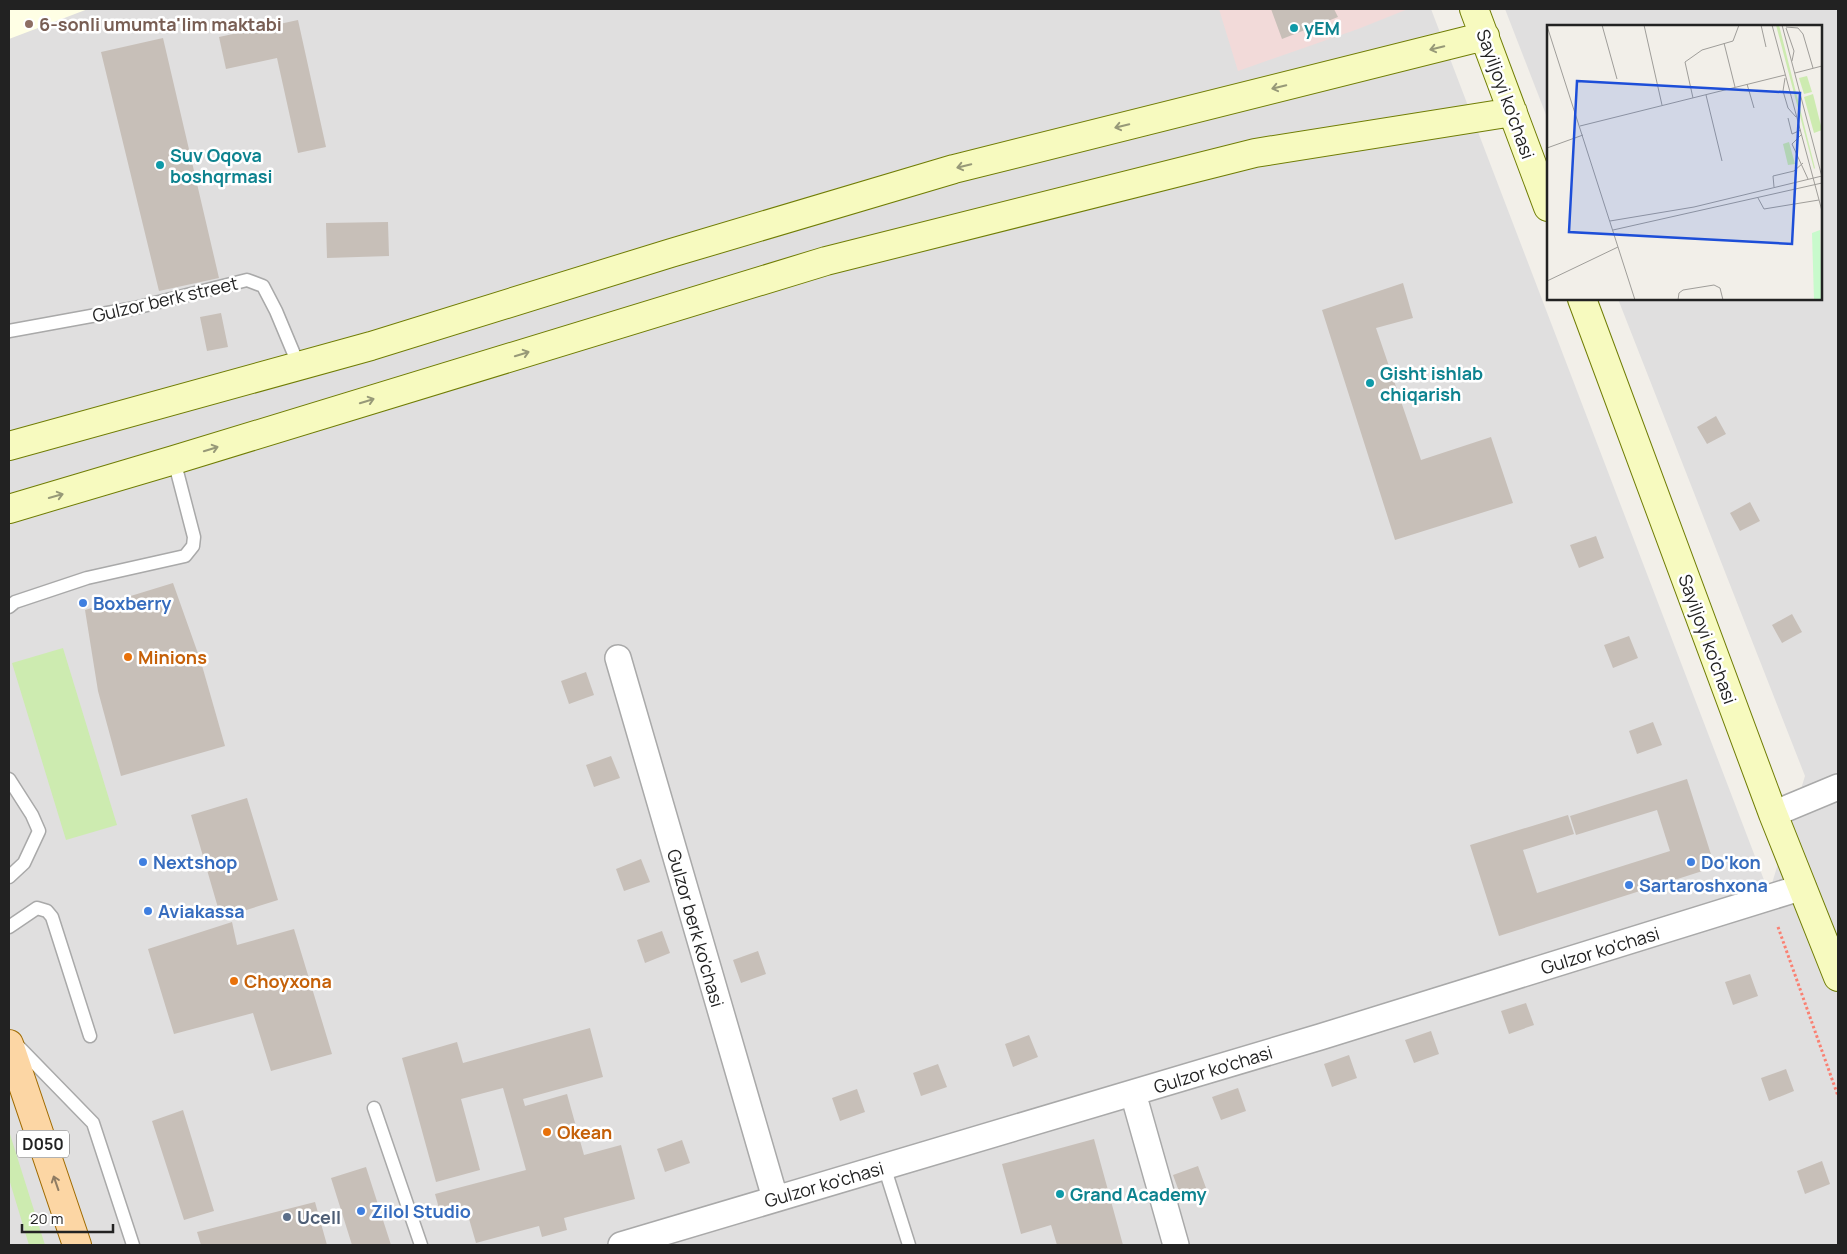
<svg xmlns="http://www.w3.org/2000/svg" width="1847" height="1254" viewBox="0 0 1847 1254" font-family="Manrope,sans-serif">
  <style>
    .residential { fill: #e0dfdf }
    .commercial { fill: #f2dad9 }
    .education { fill: #ffffe5 }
    .grass { fill: #cdebb0 }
    .building { fill: #c7bfb8 }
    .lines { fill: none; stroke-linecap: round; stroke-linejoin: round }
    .service-casing { stroke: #a9a9a9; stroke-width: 15 }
    .minor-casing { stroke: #a9a9a9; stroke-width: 28 }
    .secondary-casing { stroke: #707d05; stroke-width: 30 }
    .primary-casing { stroke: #a06b00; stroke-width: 30 }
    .path { stroke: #fa8072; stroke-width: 3; stroke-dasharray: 2.5 2.5; stroke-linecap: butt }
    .service { stroke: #fff; stroke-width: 12 }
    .minor { stroke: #fff; stroke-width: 25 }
    .secondary { stroke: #f7fabf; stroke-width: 28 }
    .primary { stroke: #fcd6a4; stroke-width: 28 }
    .oneway { stroke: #979978 }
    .oneway2 { stroke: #8f7c63 }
    .education-dot { fill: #8d6e63; stroke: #fff; stroke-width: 2 }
    .culture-dot { fill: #0f9aa8; stroke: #fff; stroke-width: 2 }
    .shop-dot { fill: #3f7fe0; stroke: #fff; stroke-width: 2 }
    .food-dot { fill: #e8710a; stroke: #fff; stroke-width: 2 }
    .service-dot { fill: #5c6f8a; stroke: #fff; stroke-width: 2 }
    .labels { text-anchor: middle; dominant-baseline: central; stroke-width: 5; stroke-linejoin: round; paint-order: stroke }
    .shield { fill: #fff; stroke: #646464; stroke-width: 1 }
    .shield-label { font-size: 16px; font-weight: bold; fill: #222 }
    .education-label { font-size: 18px; font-weight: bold; fill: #785e54; stroke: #fff; text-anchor: start }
    .culture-label { font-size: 18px; font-weight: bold; fill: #0d838f; stroke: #fff; text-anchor: start }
    .street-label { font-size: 18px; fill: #222; stroke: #fff }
    .shop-label { font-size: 18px; font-weight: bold; fill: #366cbe; stroke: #fff; text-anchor: start }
    .food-label { font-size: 18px; font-weight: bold; fill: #c56008; stroke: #fff; text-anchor: start }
    .service-label { font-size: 18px; font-weight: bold; fill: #4e5e75; stroke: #fff; text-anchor: start }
    .inset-road { fill: none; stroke: #9f9d99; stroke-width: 1 }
    .view { fill: #1d4ed8; fill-opacity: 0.15; stroke: #1d4ed8; stroke-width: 2.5 }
    .inset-edge { fill: none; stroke: #222; stroke-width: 2.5 }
  </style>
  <rect width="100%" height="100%" fill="#f2efe9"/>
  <!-- residential -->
  <path class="residential" d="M9,9H1431L1769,893L1805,776L1618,299H1821V26H1548V120L1505,9H1838V1245H9Z"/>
  <!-- commercial -->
  <path class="commercial" d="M1219,9H1408L1358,29L1238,71Z"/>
  <!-- education -->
  <path class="education" d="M9,9H88L9,39Z"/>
  <!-- grass -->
  <path class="grass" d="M63,648L117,825L66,840L12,663Z
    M9,1131L45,1245H29L9,1179Z"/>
  <!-- building -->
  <path class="building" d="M1271,9H1334L1338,17L1282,39Z
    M298,20L326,147L298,153L277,58L226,69L219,37Z
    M163,38L219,278L159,291L101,52Z
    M388,222L389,256L327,258L326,223Z
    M1403,283L1413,318L1376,328L1421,460L1491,437L1513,503L1395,540L1322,310Z
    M221,313L228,347L207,351L200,317Z
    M1716,416L1726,434L1707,444L1697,427Z
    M1750,502L1760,521L1740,531L1730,513Z
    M1596,536L1604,558L1579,568L1570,545Z
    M173,583L201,662L225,746L121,776L98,691L85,610Z
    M1792,614L1802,632L1782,643L1772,625Z
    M1629,636L1638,658L1613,668L1604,645Z
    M586,672L594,695L569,704L561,681Z
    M1653,722L1662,745L1637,754L1629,731Z
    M611,756L620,778L594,787L586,765Z
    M1687,779L1715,867L1499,936L1470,845L1568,815L1574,834L1523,850L1537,893L1670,851L1657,810L1576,835L1570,816Z
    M247,798L278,900L221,918L191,815Z
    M641,859L650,882L624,891L616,869Z
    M232,922L237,945L294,929L332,1054L271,1071L253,1013L174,1034L148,949Z
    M662,931L670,953L645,963L637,940Z
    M758,951L766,974L741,983L733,960Z
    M1750,974L1758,996L1733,1005L1725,982Z
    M1526,1003L1534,1025L1509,1034L1501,1011Z
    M590,1028L603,1077L523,1099L525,1106L567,1094L584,1155L621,1145L635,1199L564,1218L567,1230L542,1237L539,1226L476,1243L465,1205L440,1212L435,1194L526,1170L503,1088L461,1099L480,1170L436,1182L402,1058L457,1042L463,1063Z
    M1431,1031L1439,1054L1414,1063L1405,1040Z
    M1029,1035L1038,1057L1013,1067L1005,1044Z
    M1349,1055L1357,1078L1332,1087L1324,1064Z
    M938,1064L947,1087L921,1096L913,1073Z
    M1786,1069L1794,1091L1769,1101L1761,1078Z
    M1238,1088L1246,1111L1221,1120L1212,1097Z
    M857,1089L865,1112L840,1121L832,1098Z
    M183,1110L214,1211L184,1220L152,1121Z
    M1094,1139L1123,1245H1057L1051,1225L1021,1234L1002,1164Z
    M682,1140L690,1163L665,1172L657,1149Z
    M1822,1161L1830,1184L1805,1194L1797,1171Z
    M1198,1166L1206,1188L1181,1197L1173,1175Z
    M366,1167L391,1245H352L331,1178Z
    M315,1202L327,1245H201L197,1232Z"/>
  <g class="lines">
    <!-- service casing -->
    <g class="service-casing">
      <path id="service" d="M9,331L135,308L247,280L263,286L276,311L299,366
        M9,607L15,602L87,578L185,556L193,546L194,537L174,460
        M9,779L32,815L39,831L24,863L9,877
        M9,927L37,908L47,911L52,917L90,1036
        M17,1045L93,1123L133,1245
        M374,1108L421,1245
        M884,1166L909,1245"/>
    </g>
    <!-- minor casing -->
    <g class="minor-casing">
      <path id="minor" d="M618,658L775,1198
        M1773,814L1838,787
        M1133,1093L1176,1245
        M621,1245L1320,1037L1803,887"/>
    </g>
    <!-- secondary casing -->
    <g class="secondary-casing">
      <path id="secondary" d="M1474,9L1548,207
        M1582,299L1773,814L1838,977
        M9,446L371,346L671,253L954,169L1485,36
        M9,509L174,460L826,261L1255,153L1513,112"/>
    </g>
    <!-- primary casing -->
    <g class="primary-casing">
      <path id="primary" d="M9,1044L77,1245"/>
    </g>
    <!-- path -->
    <path class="path" d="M1778,927L1838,1096"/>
    <!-- service -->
    <use href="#service" class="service"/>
    <!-- minor -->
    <use href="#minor" class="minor"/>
    <!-- secondary -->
    <use href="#secondary" class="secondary"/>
    <!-- primary -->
    <use href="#primary" class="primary"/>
  </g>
  <!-- one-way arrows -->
  <defs><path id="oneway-shaft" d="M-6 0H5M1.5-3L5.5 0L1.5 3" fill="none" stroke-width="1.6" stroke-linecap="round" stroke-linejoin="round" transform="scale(1.25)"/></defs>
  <g class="oneway">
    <use href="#oneway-shaft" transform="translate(1437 48) rotate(166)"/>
    <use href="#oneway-shaft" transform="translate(1279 87) rotate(166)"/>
    <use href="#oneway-shaft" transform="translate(1122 126) rotate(166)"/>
    <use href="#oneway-shaft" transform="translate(964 166) rotate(166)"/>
    <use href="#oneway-shaft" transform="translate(522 354) rotate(-17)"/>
    <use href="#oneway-shaft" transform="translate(367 401) rotate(-17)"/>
    <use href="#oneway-shaft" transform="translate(211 449) rotate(-17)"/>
    <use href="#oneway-shaft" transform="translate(56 496) rotate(-16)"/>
  </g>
  <use class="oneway2" href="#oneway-shaft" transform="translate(56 1183) rotate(-109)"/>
  <!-- markers -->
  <circle class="education-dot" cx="29" cy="24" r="5"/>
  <g class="culture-dot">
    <circle cx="1294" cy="28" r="5"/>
    <circle cx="160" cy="165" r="5"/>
    <circle cx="1370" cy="383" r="5"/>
    <circle cx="1060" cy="1194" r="5"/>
  </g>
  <g class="shop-dot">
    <circle cx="83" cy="603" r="5"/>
    <circle cx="143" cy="862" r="5"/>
    <circle cx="1691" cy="862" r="5"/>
    <circle cx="1629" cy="885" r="5"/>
    <circle cx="148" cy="911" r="5"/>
    <circle cx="361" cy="1211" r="5"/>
  </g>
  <g class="food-dot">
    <circle cx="128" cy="657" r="5"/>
    <circle cx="234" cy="981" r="5"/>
    <circle cx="547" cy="1132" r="5"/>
  </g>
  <circle class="service-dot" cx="287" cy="1217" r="5"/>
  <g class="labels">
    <!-- shield labels -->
    <rect class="shield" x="17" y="1130.5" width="52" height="27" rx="4"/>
    <g class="shield-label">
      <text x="43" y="1144">D050</text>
    </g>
    <!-- education labels -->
    <g class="education-label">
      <text x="39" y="24">6-sonli umumta'lim maktabi</text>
    </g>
    <!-- culture labels -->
    <g class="culture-label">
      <text x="1304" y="28">yEM</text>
      <text x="170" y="155">Suv Oqova<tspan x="170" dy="21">boshqrmasi</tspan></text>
      <text x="1380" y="373">Gisht ishlab<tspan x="1380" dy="21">chiqarish</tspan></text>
      <text x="1070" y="1194">Grand Academy</text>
    </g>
    <!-- street labels -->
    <g class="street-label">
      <text transform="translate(1506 94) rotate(70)">Sayiljoyi ko'chasi</text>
      <text transform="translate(165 299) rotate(-13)">Gulzor berk street</text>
      <text transform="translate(1708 639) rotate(70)">Sayiljoyi ko'chasi</text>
      <text transform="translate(696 928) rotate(74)">Gulzor berk ko'chasi</text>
      <text transform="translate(1600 950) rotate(-17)">Gulzor ko'chasi</text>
      <text transform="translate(1213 1069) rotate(-17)">Gulzor ko'chasi</text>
      <text transform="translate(824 1184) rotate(-16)">Gulzor ko'chasi</text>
    </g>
    <!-- shop labels -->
    <g class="shop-label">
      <text x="93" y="603">Boxberry</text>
      <text x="153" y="862">Nextshop</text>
      <text x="1701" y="862">Do'kon</text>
      <text x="1639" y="885">Sartaroshxona</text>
      <text x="158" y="911">Aviakassa</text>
      <text x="371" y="1211">Zilol Studio</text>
    </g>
    <!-- food labels -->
    <g class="food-label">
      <text x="138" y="657">Minions</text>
      <text x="244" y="981">Choyxona</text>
      <text x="557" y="1132">Okean</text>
    </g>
    <!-- service labels -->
    <g class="service-label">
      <text x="297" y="1217">Ucell</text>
    </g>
  </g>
  <!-- overview -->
  <g transform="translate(1547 25)">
    <rect width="275" height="275" fill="#f2efe9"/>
    <path d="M229,0H232L268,143L267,144ZM260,51L265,67L257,69L252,53ZM266,69L275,105L267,108L257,72ZM242,117L248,139L241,140L236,119Z" fill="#cdebb0"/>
    <path d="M273,205L275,275H267L265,208Z" fill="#c8facc"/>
    <path class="inset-road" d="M55,0L70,54M97,0L115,80M214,0L219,22M225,0L275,186M235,0L275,152M0,1L88,275M239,2L251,3L256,9L266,43M239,3L247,26L245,36M177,18L188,62M248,48L275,41M238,53L236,66L241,83L249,92M200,59L207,83M159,70L175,136M146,73L138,37L155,25L186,16L192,0M241,93L245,109L254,105M33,101L238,50M255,109L245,119L261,154M0,123L36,110M227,162L226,151L247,146L256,138M211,173L217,184L272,175M63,196L147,182L275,151M66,205L275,158M0,256L71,222M131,275L132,268L136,265L167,260L173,263L176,275"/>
    <path class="view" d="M30,56L253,68L245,219L22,207Z"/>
    <rect width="275" height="275" class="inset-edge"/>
  </g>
  <!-- border -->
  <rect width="1847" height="1254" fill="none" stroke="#222222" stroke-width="20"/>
  <!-- scale -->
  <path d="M22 1224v8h91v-8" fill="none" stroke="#222222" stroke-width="2.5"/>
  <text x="30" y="1224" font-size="15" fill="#222222" stroke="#ffffff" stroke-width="4" paint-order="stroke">20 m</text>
</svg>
